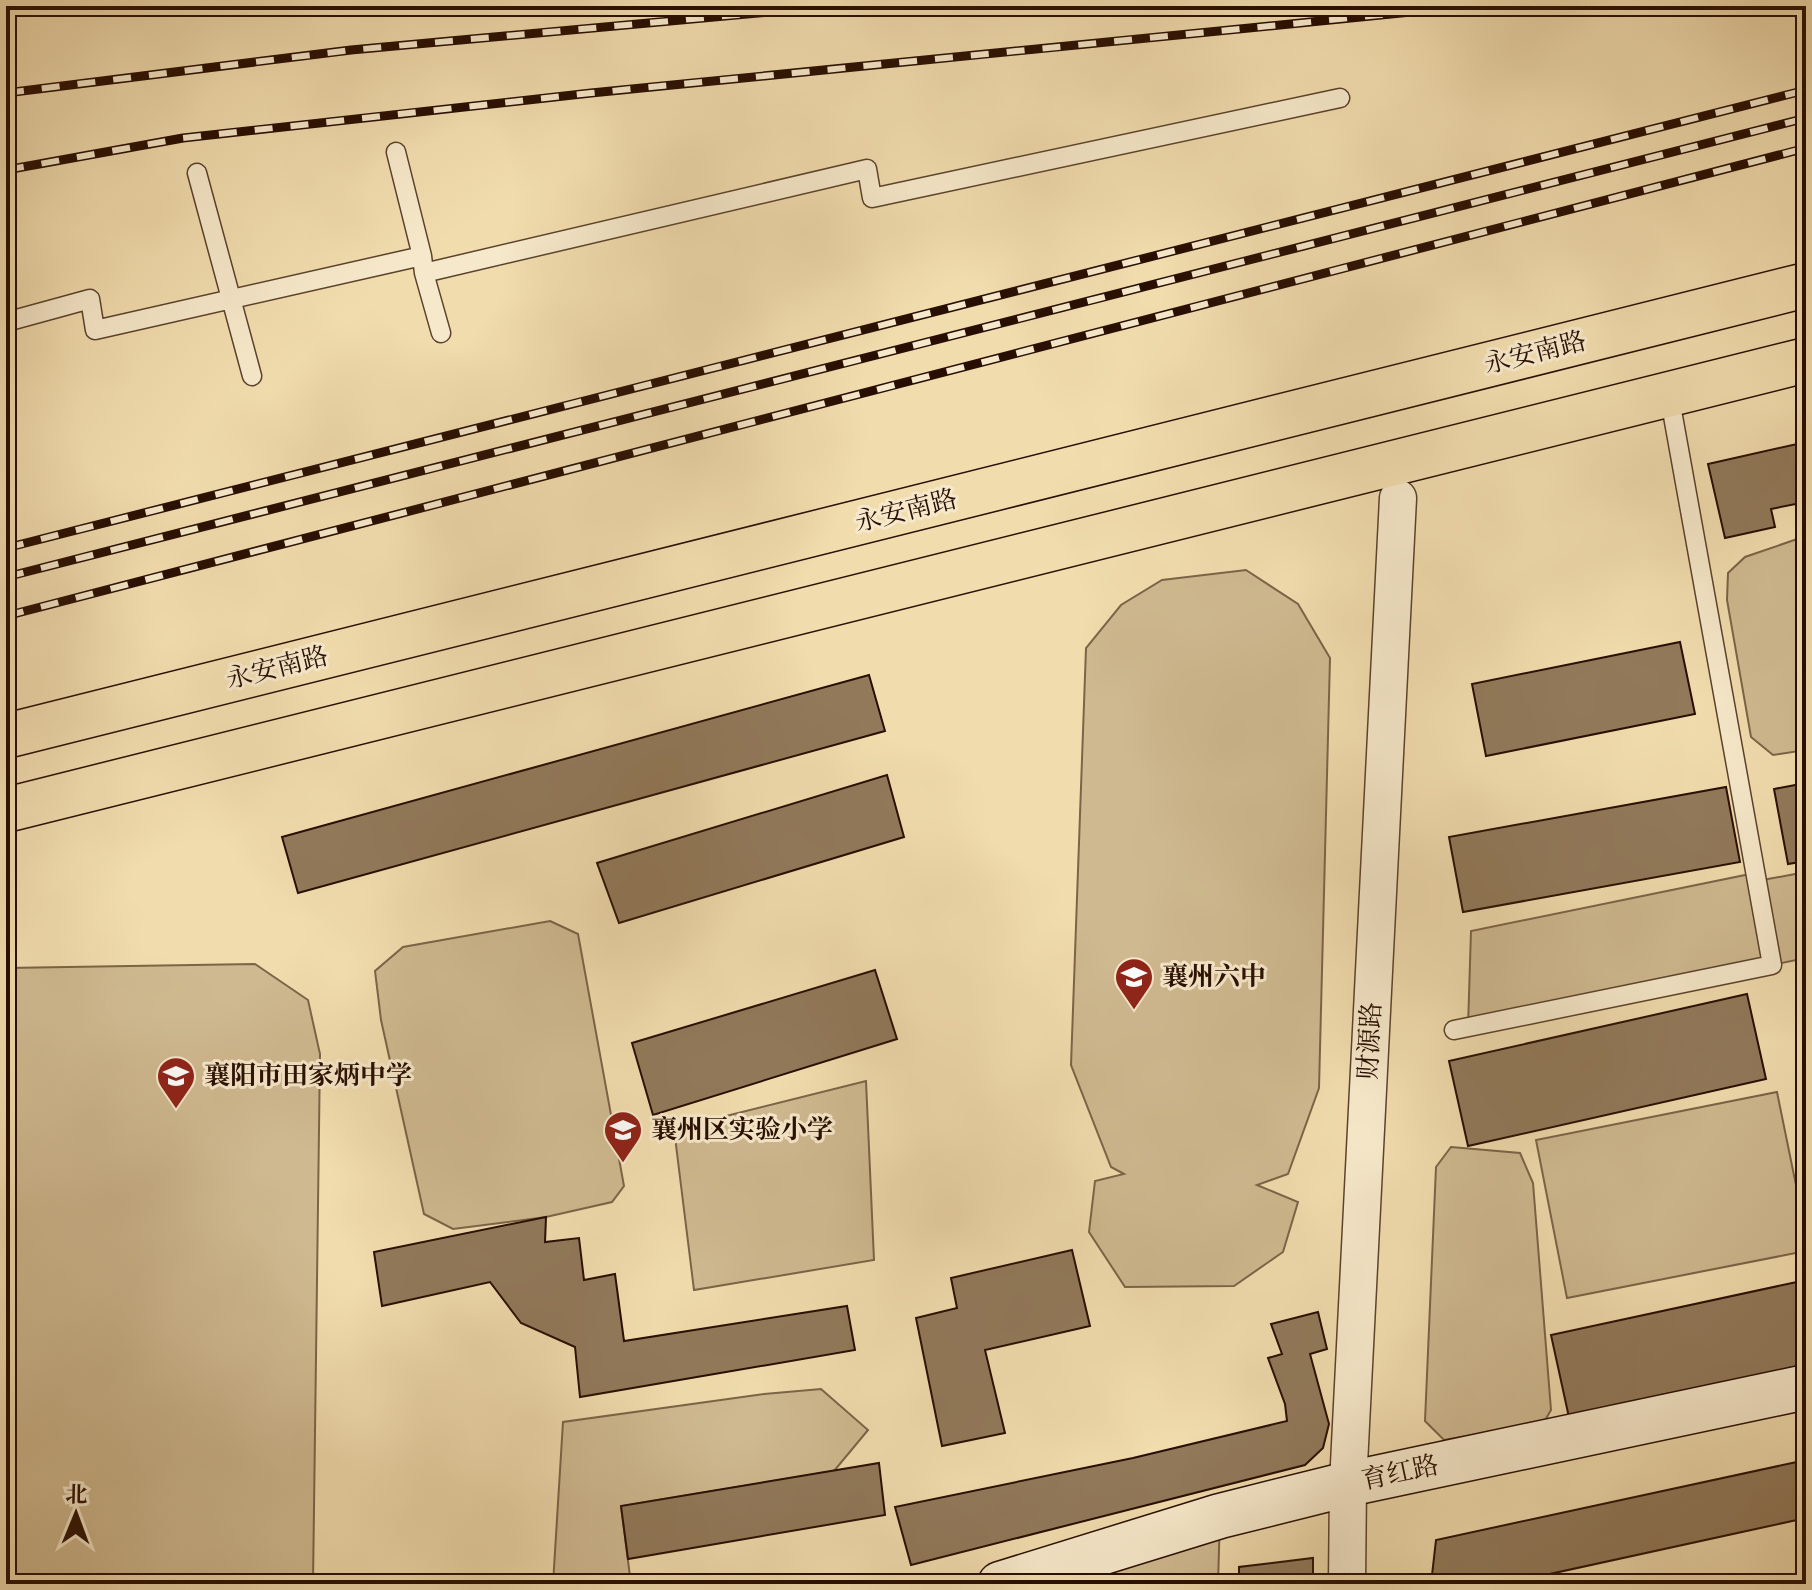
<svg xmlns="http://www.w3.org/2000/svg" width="1812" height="1590" viewBox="0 0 1812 1590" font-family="'IM FELL Double Pica','Noto Serif SC',serif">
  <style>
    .green { fill: #cfb990; stroke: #7c6448; stroke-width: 2 }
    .building { fill: #91795a; stroke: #280e00; stroke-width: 2 }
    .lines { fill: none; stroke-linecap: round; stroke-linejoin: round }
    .lane-casing { stroke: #5a422c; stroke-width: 21 }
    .street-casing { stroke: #5a422c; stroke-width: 39 }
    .secondary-casing { stroke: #280e00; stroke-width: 47 }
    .primary-casing { stroke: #280e00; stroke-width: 47 }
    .lane { stroke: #f6e8ca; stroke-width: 18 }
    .street { stroke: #f6e8ca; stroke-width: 36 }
    .secondary { stroke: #f6e8ca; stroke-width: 44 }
    .primary { stroke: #f1dcae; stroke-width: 44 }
    .rail-casing { stroke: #280e00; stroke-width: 9 }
    .rail { stroke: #f6e8ca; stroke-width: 6; stroke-dasharray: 18; stroke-linecap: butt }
    .labels { text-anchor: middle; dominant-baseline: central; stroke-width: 6; stroke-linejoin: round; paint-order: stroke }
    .street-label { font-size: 26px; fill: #280e00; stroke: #f6e8ca }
    .poi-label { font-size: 26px; font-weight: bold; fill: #280e00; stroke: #f6e8ca; text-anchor: start }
  </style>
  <rect width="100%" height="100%" fill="#f1dcae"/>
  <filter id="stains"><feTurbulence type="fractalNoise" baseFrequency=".0025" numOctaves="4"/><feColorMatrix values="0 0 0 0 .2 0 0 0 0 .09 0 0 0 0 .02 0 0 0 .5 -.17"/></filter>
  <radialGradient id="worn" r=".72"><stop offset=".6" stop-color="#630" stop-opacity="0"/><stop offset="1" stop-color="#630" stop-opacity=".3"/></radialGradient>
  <!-- green -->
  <path class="green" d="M1806,536V750L1773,755L1751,737L1727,600L1728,573L1745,557Z
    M1246,570L1298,604L1330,658L1319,1088L1288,1174L1257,1185L1298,1202L1283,1252L1234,1286L1125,1287L1089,1232L1095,1181L1124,1174L1111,1167L1071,1065L1086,648L1121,605L1162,580Z
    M1806,872V958L1468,1027L1471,931L1755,873L1757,881Z
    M550,921L578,934L624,1186L612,1202L546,1217L453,1229L424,1214L381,1020L375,971L403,947Z
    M255,964L308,1000L320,1054L313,1584H6V968Z
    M866,1081L874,1260L694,1290L674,1129Z
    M1777,1092L1806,1234V1251L1567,1298L1536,1140Z
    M1451,1147L1520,1153L1533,1183L1551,1410L1544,1422L1444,1440L1425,1421L1436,1167Z
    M821,1389L868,1430L834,1471L621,1506L631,1584H553L563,1422L764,1394Z
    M1220,1516L1218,1584H1000Z"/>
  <!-- building -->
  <path class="building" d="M1806,442V502L1771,509L1775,527L1725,538L1708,464Z
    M1680,642L1695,714L1486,756L1472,684Z
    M869,675L885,731L298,893L282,837Z
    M887,775L904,837L619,923L597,863Z
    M1806,783V861L1788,864L1774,789Z
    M1726,787L1740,862L1463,912L1449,837Z
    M875,970L897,1039L653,1115L632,1043Z
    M1747,994L1766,1079L1468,1146L1449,1061Z
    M546,1217L545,1242L579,1238L584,1280L615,1274L624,1341L847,1306L855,1350L580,1397L575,1347L521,1323L490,1282L382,1306L374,1252Z
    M1072,1250L1090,1326L985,1350L1005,1433L942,1446L916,1318L957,1308L951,1278Z
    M1806,1280V1372L1570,1422L1551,1335Z
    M1318,1312L1327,1349L1310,1354L1329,1424L1323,1448L1305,1465L911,1565L895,1507L1133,1458L1287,1421L1285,1404L1268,1358L1282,1354L1271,1324Z
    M1806,1460V1518L1504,1584H1431L1436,1540Z
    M879,1463L885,1515L628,1559L621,1506Z
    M1313,1558V1584H1239V1567Z"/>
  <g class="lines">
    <!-- lane casing -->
    <g class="lane-casing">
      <path id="lane" d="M396,152L422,256L424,273L441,333
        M197,173L252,376
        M424,273L867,169L872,198L1340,98
        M6,322L90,299L95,330L422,256
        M1454,1030L1772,965L1669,394"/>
    </g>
    <!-- street casing -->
    <g class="street-casing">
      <path id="street" d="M1347,1584L1348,1484L1398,498"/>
    </g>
    <!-- secondary casing -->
    <g class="secondary-casing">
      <path id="secondary" d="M1000,1584L1220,1516L1348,1484L1806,1387"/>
    </g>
    <!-- primary casing -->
    <g class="primary-casing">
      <path id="primary" d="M6,736L1806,285
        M6,810L1806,360"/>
    </g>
    <!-- lane -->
    <use href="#lane" class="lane"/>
    <!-- street -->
    <use href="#street" class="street"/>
    <!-- secondary -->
    <use href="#secondary" class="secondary"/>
    <!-- primary -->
    <use href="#primary" class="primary"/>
    <!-- rail casing -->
    <g class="rail-casing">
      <path id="rail" d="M6,93L351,50L835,6
        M6,170L183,138L591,93L1472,6
        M6,548L1806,90
        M6,577L1806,118
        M6,616L1806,148"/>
    </g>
    <!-- rail -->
    <use href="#rail" class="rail"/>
  </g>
  <!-- icons -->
  <defs>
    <g id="school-pin" transform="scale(2)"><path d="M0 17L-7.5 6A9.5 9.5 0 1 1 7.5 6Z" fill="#8f2418" stroke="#f6e8ca"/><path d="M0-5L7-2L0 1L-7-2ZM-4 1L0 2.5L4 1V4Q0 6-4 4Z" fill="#fff"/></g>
  </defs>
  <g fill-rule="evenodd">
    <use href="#school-pin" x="1134" y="977"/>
    <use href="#school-pin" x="176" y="1076"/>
    <use href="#school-pin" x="623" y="1130"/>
  </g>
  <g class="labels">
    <!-- street labels -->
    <g class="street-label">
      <text transform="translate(1535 353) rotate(-14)">永安南路</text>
      <text transform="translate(906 511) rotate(-14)">永安南路</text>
      <text transform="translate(277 668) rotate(-14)">永安南路</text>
      <text transform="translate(1370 1041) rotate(-87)">财源路</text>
      <text transform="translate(1400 1473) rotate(-12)">育红路</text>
    </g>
    <!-- poi labels -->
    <g class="poi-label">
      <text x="1162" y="977">襄州六中</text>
      <text x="204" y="1076">襄阳市田家炳中学</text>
      <text x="651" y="1130">襄州区实验小学</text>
    </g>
  </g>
  <!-- margin -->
  <rect width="1812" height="1590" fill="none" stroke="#f1dcae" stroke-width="32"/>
  <rect x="8" y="8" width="1796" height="1574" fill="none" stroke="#280e00" stroke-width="4"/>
  <rect x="16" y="16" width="1780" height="1558" fill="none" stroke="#280e00" stroke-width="2"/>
  <!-- north arrow -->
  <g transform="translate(76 1514) rotate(1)" stroke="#f6e8ca" stroke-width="6" paint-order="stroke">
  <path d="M0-6L14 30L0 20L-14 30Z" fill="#280e00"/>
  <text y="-12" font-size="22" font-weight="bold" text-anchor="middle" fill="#280e00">北</text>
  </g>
  <rect width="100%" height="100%" filter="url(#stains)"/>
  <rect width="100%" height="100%" fill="url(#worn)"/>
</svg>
